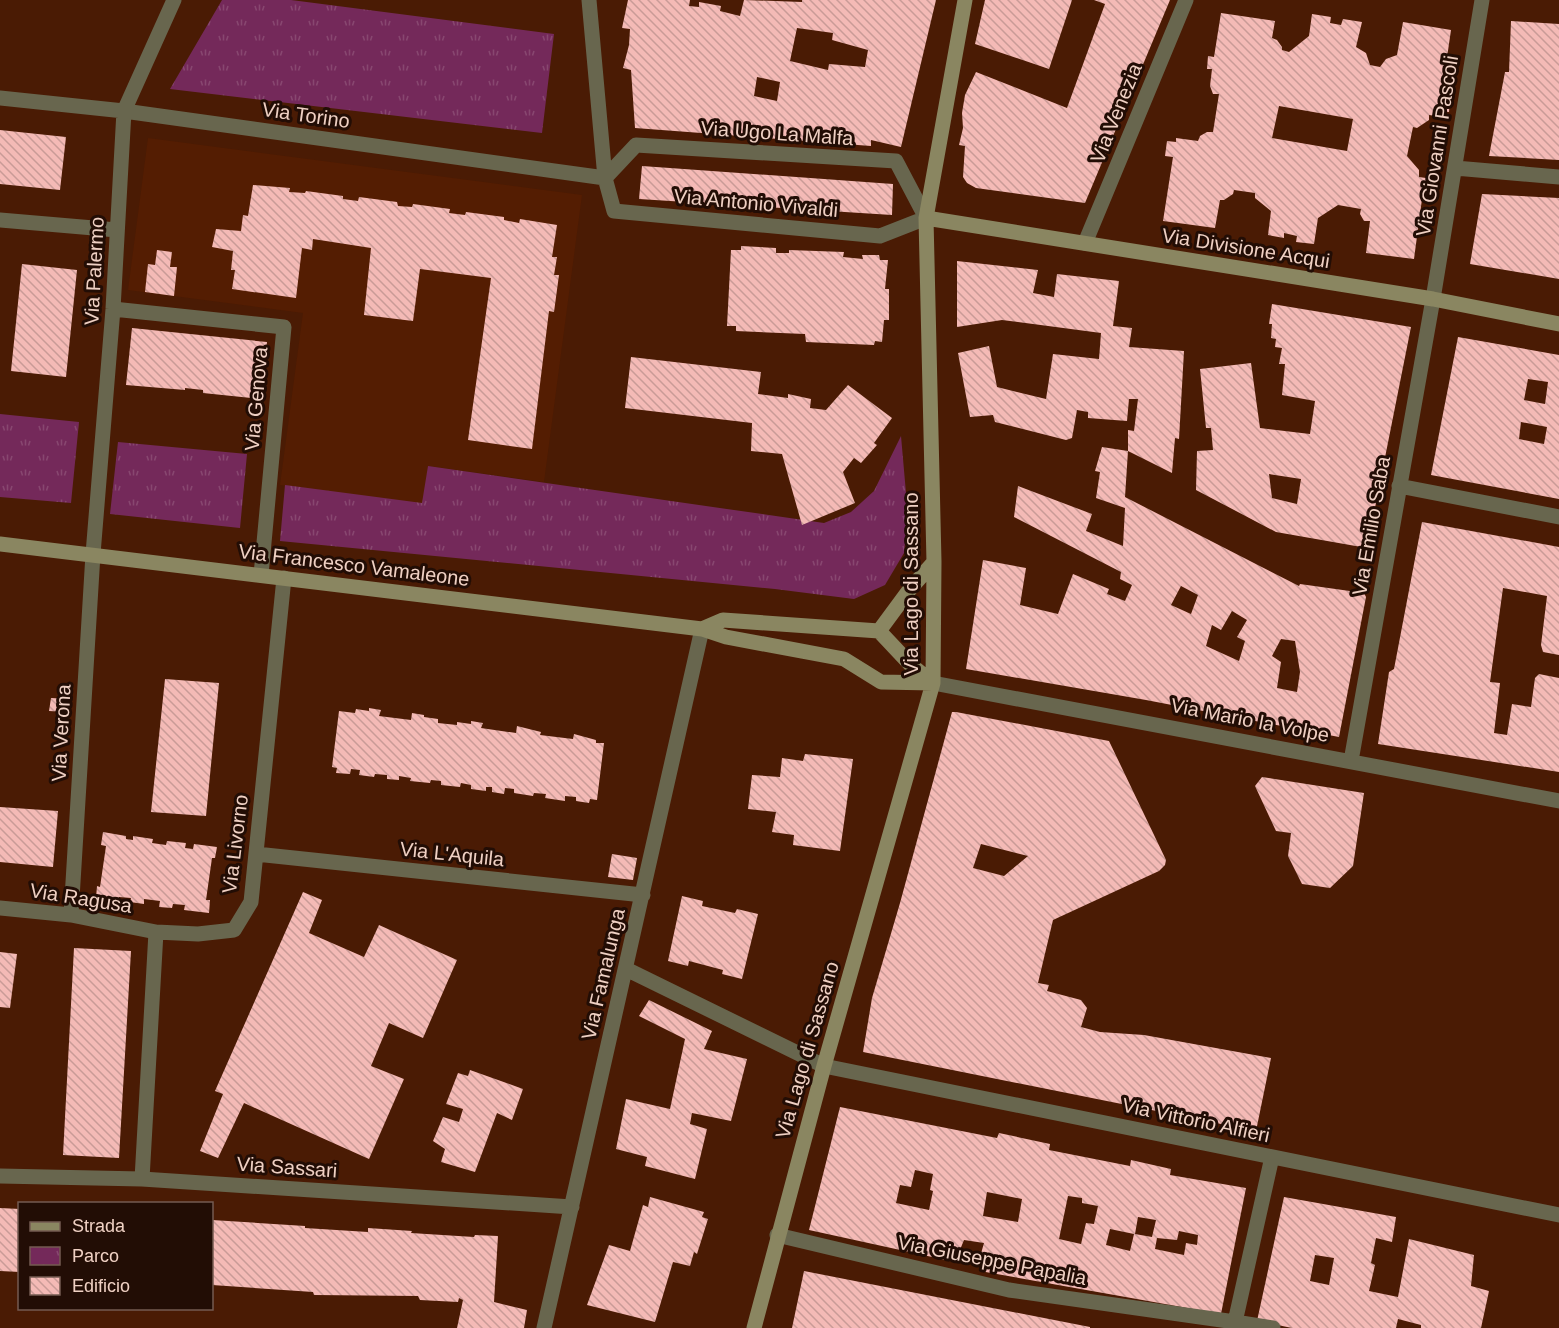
<svg xmlns="http://www.w3.org/2000/svg" width="1559" height="1328" viewBox="0 0 1559 1328" font-family="Arial,sans-serif">
  <style>
    .built { fill: #541d02 }
    .park { fill: url(#park-tufts) }
    .building { fill: url(#building-back-hatch); fill-rule: evenodd }
    .lines { fill: none; stroke-linecap: round; stroke-linejoin: round }
    .street { stroke: #68664e; stroke-width: 15 }
    .secondary { stroke: #8a8661; stroke-width: 15 }
    .labels { text-anchor: middle; dominant-baseline: central; stroke-width: 6; stroke-linejoin: round; paint-order: stroke }
    .street-label { font-size: 20px; fill: #efd0c3; stroke: #220d05 }
  </style>
  <defs>
    <pattern id="park-tufts" width="24" height="20" patternUnits="userSpaceOnUse" patternTransform="scale(1.5)"><rect width="24" height="20" fill="#74295a"/><path d="M3 7l-1-3M5 7V3M7 7l1-3M15 17l-1-3M17 17v-4M19 17l1-3" fill="none" stroke="#884770"/></pattern>
    <pattern id="building-back-hatch" width="6" height="6" patternUnits="userSpaceOnUse" patternTransform="scale(1.5)"><rect width="6" height="6" fill="#f4bab6"/><path d="M-1 5l2 2M0 0l6 6M5-1l2 2" fill="none" stroke="#c99b97"/></pattern>
  </defs>
  <rect width="100%" height="100%" fill="#4a1b04"/>
  <!-- built -->
  <path class="built" d="M148,138L582,195L544,482L428,466L423,504L280,485L303,313L128,290Z"/>
  <!-- park -->
  <path class="park" d="M222,0H291L554,34L542,133L170,89Z
    M0,414L79,422L71,503L0,497Z
    M901,436L908,516L904,553L885,585L854,599L775,589L280,541L285,485L422,503L428,466L824,523L851,512L874,491Z
    M118,442L247,454L240,528L110,514Z"/>
  <!-- building -->
  <path class="building" d="M628,0H690L689,6L699,7V2L721,6L720,11L740,16L744,0L802,2V0H936L901,147L871,140V146L635,128L631,70L623,68L629,45L630,29L622,28ZM797,28L833,33L832,40L868,50L865,67L829,64L828,70L790,61ZM757,77L780,82L777,101L754,96Z
    M985,0H1072L1049,69L975,44Z
    M1094,0H1170L1085,203L976,188L967,183L963,177L965,146L959,145L963,128L962,113L965,95L976,72L1067,108L1105,4Z
    M1221,13L1275,21L1272,38L1277,40L1282,47V50L1289,52L1309,36L1312,14L1331,17L1330,23L1341,25L1343,19L1362,22L1356,47L1366,53L1370,65L1380,67L1386,59L1397,55L1403,22L1451,30L1441,99L1450,100L1449,112L1437,111L1436,116L1429,115V120L1417,128L1413,127L1407,156L1419,170V177L1426,178L1427,182L1434,185L1433,199H1422L1414,259L1366,253L1370,221H1364L1360,214L1361,209L1338,205L1318,218L1314,244L1296,242L1297,236L1284,233V238L1268,235L1271,211L1255,198V193L1234,190L1233,194L1224,200H1220L1215,228L1163,221L1173,157L1165,156L1167,141L1176,142V138L1198,141L1200,136L1207,132H1213L1219,94H1213L1210,86L1212,69H1207L1208,56L1214,57ZM1279,106L1353,119L1347,151L1272,138Z
    M1511,21L1559,24V160L1489,156L1505,72H1509Z
    M0,130L66,137L60,190L0,184Z
    M642,166L893,184L892,215L639,199Z
    M253,185L290,188L289,192L305,193L306,191L343,196V199L358,201L359,197L397,202L398,206L412,207L413,204L450,209L449,213L465,215L466,212L504,217V220L519,223L520,219L557,225L552,257H557L554,275H559L554,312L549,311L532,449L468,440L491,278L420,269L413,321L364,315L371,248L313,239L312,250L302,248L296,298L232,289L235,270H231L233,251L212,247L216,229L241,231L243,215L248,216Z
    M1482,194L1559,198V279L1470,264Z
    M741,246L776,248V253H789V250L844,252L843,257L863,259L862,255H879L880,260H888L885,289H889V320H884L882,342L875,341L874,345L806,342L805,334L736,331V326H727L731,250H741Z
    M157,250L172,252L170,267H177L174,296L145,292L148,264L155,265Z
    M957,261L1038,270L1033,293L1054,297L1057,274L1119,281L1113,326L1132,328L1129,347L1184,351L1179,439L1175,438L1172,473L1128,451L1125,497L1299,586L1300,584L1364,593L1366,597L1339,737L1146,700L966,669L983,560L1026,568L1020,605L1058,614L1073,574L1109,589L1107,594L1125,601L1132,585L1120,579L1121,572L1014,517L1018,486L1092,514L1086,531L1123,546L1125,508L1096,498L1100,472L1095,471L1102,447L1128,451V430L1134,431L1138,399H1129L1127,421L1088,418V412L1077,410L1072,438L1066,440L995,422L993,415L970,417L958,353L989,346L997,387L1046,399L1053,354L1099,359L1101,333L1002,320L957,327ZM1181,586L1198,595L1191,614L1171,605ZM1232,611L1247,620L1237,637L1245,641L1239,661L1206,646L1212,625L1221,630ZM1281,639L1295,641L1300,672L1297,692L1277,688L1281,662L1272,656Z
    M22,264L77,270L66,377L11,371Z
    M1272,304L1411,327L1367,548L1276,532L1196,490L1197,451L1213,450L1211,428H1206L1200,369L1251,363L1260,428L1310,434L1315,401L1282,395L1285,364H1279L1282,348L1275,347L1276,339L1271,338L1272,324H1269ZM1269,474L1301,479L1297,504L1272,498Z
    M132,328L267,342L261,399L203,393V390L185,388V390L126,385Z
    M1458,337L1559,355V499L1431,475ZM1528,379L1548,382L1545,404L1524,400ZM1521,422L1547,427L1544,444L1519,439Z
    M631,357L761,372L758,394L788,398V394L811,399L810,408L826,410L848,385L892,418L874,443L877,445L861,463L854,458L843,472L855,503L802,525L782,454L751,451L752,423L625,408Z
    M1422,522L1559,547V655L1543,652L1541,645L1547,596L1503,588L1490,682L1500,683L1494,733L1507,735L1512,704L1531,707L1535,678L1539,674L1559,678V772L1378,744L1389,672L1394,669Z
    M165,679L219,683L206,816L151,812Z
    M51,698L68,699L66,712L49,711Z
    M369,708L381,710L379,716L411,720L412,713L424,715V717L438,719V723L457,725V722L471,724V721L483,723L481,728L516,733L517,726L541,732L540,735L573,739L574,734L596,740V743H604L597,800L590,799L589,803L576,801V797L565,796V801L545,798L546,794L534,793L533,796L514,793V789L505,788L504,794L492,792V787H486V791L471,789V785L461,783L460,787L441,785V781L431,780L430,783L410,781L411,778L399,776V780L387,779V775L375,774L374,777L359,775L360,770L351,769L350,774L336,773L337,768L332,767L339,711L355,713L356,709L369,711Z
    M952,712H956L1109,741L1166,860L1165,865L1159,871L1053,920L1038,983L1049,985L1047,991L1081,1000L1087,1008L1081,1027L1100,1032L1144,1035L1271,1058L1256,1131L863,1052L872,998L900,903ZM981,844L1028,856L1004,876L973,868Z
    M805,754L853,759L840,851L793,845L794,835L772,832L776,812L748,809L752,775L780,777L782,758L803,761Z
    M1262,777L1364,793L1353,866L1330,888L1302,884L1288,856L1291,833L1276,831L1255,786Z
    M0,807L58,811L53,867L0,862Z
    M103,832L126,836V839L133,840V836L153,839L152,843L166,845L167,841L186,843L185,848L193,849L194,844L217,847L215,858H212L206,900H210L209,913L184,910L185,905L173,904L172,908L159,907L160,901L144,899V904L130,902L131,898L119,897V901L96,898L97,886L100,887L106,846L101,845Z
    M612,854L637,858L633,880L608,877Z
    M303,892L322,900L309,933L364,957L379,925L457,960L423,1038L389,1023L371,1066L404,1079L369,1159L244,1103L218,1158L200,1151L223,1094L215,1091Z
    M682,896L703,901L702,906L735,913L737,909L758,914L742,979L722,974L723,970L689,961L688,966L668,961Z
    M74,948L131,951L119,1158L63,1155Z
    M0,952L17,954L10,1008L0,1007Z
    M649,1000L712,1031L704,1049L747,1059L731,1121L692,1113L690,1124L707,1129L695,1179L645,1166L647,1157L616,1149L626,1099L670,1109L685,1039L639,1016Z
    M470,1070L523,1089L512,1120L497,1113L475,1172L441,1162L445,1149L433,1141L443,1117L459,1122L463,1109L446,1104L458,1073L468,1076Z
    M840,1107L997,1138L999,1133L1050,1144L1049,1150L1130,1166L1131,1160L1171,1169L1170,1175L1246,1188L1221,1314L980,1271L981,1265L978,1264L984,1243L964,1240L955,1262L809,1230ZM915,1170L933,1174L930,1190L933,1191L929,1210L896,1203L900,1185L911,1187ZM987,1192L1022,1199L1018,1222L983,1216ZM1068,1196L1082,1198V1203L1098,1206L1094,1224L1086,1223L1081,1244L1059,1239ZM1138,1217L1156,1220L1152,1237L1135,1234ZM1110,1229L1134,1234L1130,1251L1106,1245ZM1179,1231L1198,1235L1197,1245L1186,1243L1184,1255L1155,1249L1157,1238L1177,1240Z
    M650,1197L704,1212L702,1217L708,1219L697,1254L694,1252L690,1266L673,1262L655,1322L587,1305L609,1245L630,1251L643,1205L648,1207Z
    M1284,1197L1396,1217L1392,1242L1376,1238L1371,1263L1375,1265L1369,1291L1398,1297L1409,1239L1474,1255L1471,1286L1489,1291L1481,1328H1421V1325L1398,1319L1396,1328H1292L1257,1321ZM1315,1255L1334,1258L1329,1285L1310,1281Z
    M0,1208L20,1209V1272L0,1271Z
    M212,1220L305,1226V1228L368,1232V1228L412,1231L411,1233L474,1237L475,1235L498,1236L494,1302L527,1310L524,1328H457L463,1300L459,1298L458,1302L420,1300L418,1296L314,1295L313,1292L212,1285Z
    M804,1271L1090,1327V1328H792Z"/>
  <g class="lines">
    <!-- street -->
    <path class="street" d="M589,0L605,178L614,211L880,236L926,218L896,161L636,145L605,178
      M0,98L124,111L605,178
      M1455,168L1559,177
      M0,220L117,230
      M1085,243L1186,0
      M113,309L284,327L261,575
      M1399,486L1559,517
      M933,683L1559,801
      M1351,761L1433,299L1482,0
      M256,854L643,895
      M0,908L71,915L156,932L198,934L234,930L251,902L284,578
      M71,915L93,554L113,309L124,111L174,0
      M626,969L824,1066L1559,1215
      M1272,1157L1235,1322L1273,1328
      M0,1176L142,1179L572,1207
      M142,1179L156,932
      M777,1235L1009,1290L1235,1322L1234,1328
      M544,1328L702,629"/>
    <!-- secondary -->
    <path class="secondary" d="M926,218L1433,299L1559,324
      M0,544L702,629L726,637L844,659L881,682L933,683
      M702,629L723,620L879,631L910,664L933,683
      M879,631L910,589L934,562
      M754,1328L824,1066L933,683L934,562L926,218L965,0"/>
  </g>
  <g class="labels">
    <!-- street labels -->
    <g class="street-label">
      <text transform="translate(1116 113) rotate(-68)">Via Venezia</text>
      <text transform="translate(306 115) rotate(8)">Via Torino</text>
      <text transform="translate(777 133) rotate(4)">Via Ugo La Malfa</text>
      <text transform="translate(1437 146) rotate(-81)">Via Giovanni Pascoli</text>
      <text transform="translate(756 203) rotate(5)">Via Antonio Vivaldi</text>
      <text transform="translate(1246 248) rotate(9)">Via Divisione Acqui</text>
      <text transform="translate(94 271) rotate(-87)">Via Palermo</text>
      <text transform="translate(256 399) rotate(-85)">Via Genova</text>
      <text transform="translate(1371 526) rotate(-80)">Via Emilio Saba</text>
      <text transform="translate(354 565) rotate(7)">Via Francesco Vamaleone</text>
      <text transform="translate(911 584) rotate(-90)">Via Lago di Sassano</text>
      <text transform="translate(1250 720) rotate(11)">Via Mario la Volpe</text>
      <text transform="translate(61 733) rotate(-87)">Via Verona</text>
      <text transform="translate(235 844) rotate(-83)">Via Livorno</text>
      <text transform="translate(452 854) rotate(6)">Via L'Aquila</text>
      <text transform="translate(81 898) rotate(9)">Via Ragusa</text>
      <text transform="translate(603 974) rotate(-77)">Via Famalunga</text>
      <text transform="translate(807 1050) rotate(-74)">Via Lago di Sassano</text>
      <text transform="translate(1196 1120) rotate(12)">Via Vittorio Alfieri</text>
      <text transform="translate(287 1167) rotate(4)">Via Sassari</text>
      <text transform="translate(992 1260) rotate(11)">Via Giuseppe Papalia</text>
    </g>
  </g>
  <!-- legend -->
  <rect x="18" y="1202" width="195" height="108" fill="#220d05" stroke="#745b51" stroke-width="1.5"/>
  <rect x="30" y="1222" width="30" height="9" fill="#8a8661" stroke="#745b51" stroke-width="1.5"/>
  <text x="72" y="1232" font-size="18" fill="#efd0c3">Strada</text>
  <rect x="30" y="1247" width="30" height="18" fill="url(#park-tufts)" stroke="#745b51" stroke-width="1.5"/>
  <text x="72" y="1262" font-size="18" fill="#efd0c3">Parco</text>
  <rect x="30" y="1277" width="30" height="18" fill="url(#building-back-hatch)" stroke="#745b51" stroke-width="1.5"/>
  <text x="72" y="1292" font-size="18" fill="#efd0c3">Edificio</text>
</svg>
